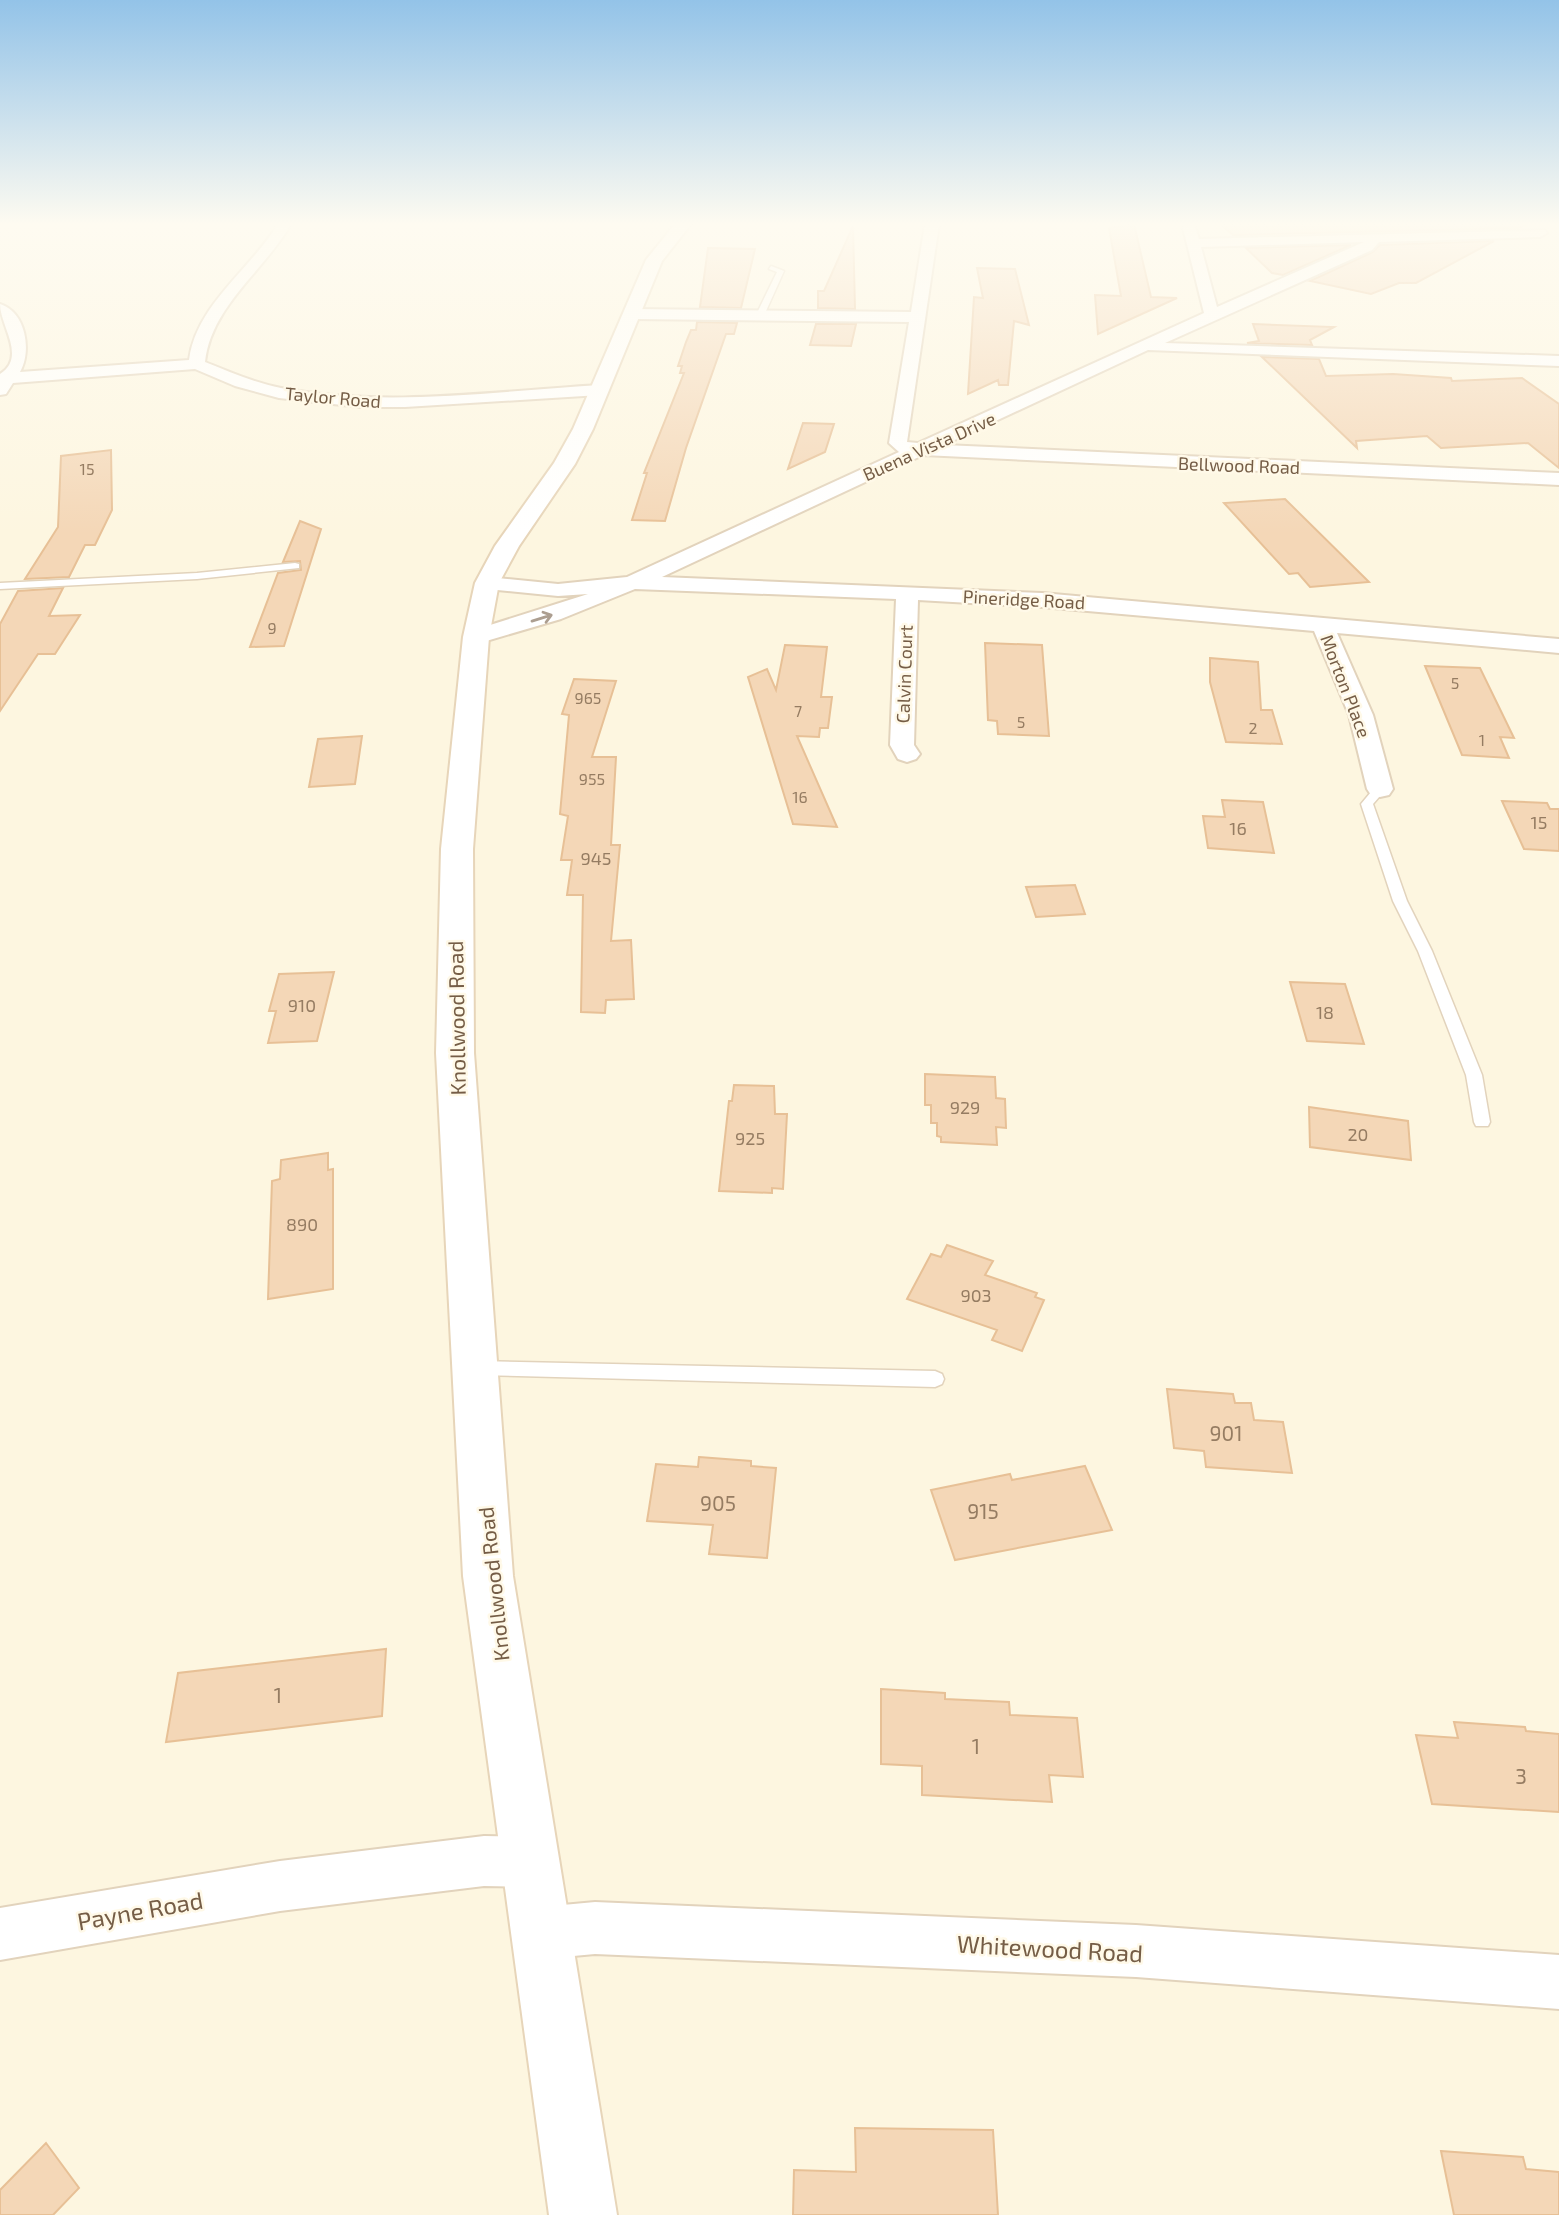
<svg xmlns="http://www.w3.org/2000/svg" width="1559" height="2215" viewBox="0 0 1559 2215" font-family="'Exo 2',sans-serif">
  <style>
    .building { fill: #f4d7b7; stroke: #e7c096; stroke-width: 2 }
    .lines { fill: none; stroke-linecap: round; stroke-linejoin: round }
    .lane-casing { stroke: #e2d3bc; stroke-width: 3 }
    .street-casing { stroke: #e2d3bc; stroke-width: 4 }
    .secondary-casing { stroke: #e7d5b9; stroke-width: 4 }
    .lane { fill: #fff; fill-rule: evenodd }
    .street { fill: #fff; fill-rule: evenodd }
    .secondary { fill: #fff; fill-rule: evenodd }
    .oneway { stroke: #ac9e90 }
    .labels { text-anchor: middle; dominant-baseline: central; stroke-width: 5; stroke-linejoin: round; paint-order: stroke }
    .far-number-label { font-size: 16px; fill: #957c62 }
    .far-street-label { font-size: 18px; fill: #755d46; stroke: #fff9e8 }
    .number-label { font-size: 18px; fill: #957c62 }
    .street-label { font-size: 21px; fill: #755d46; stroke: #fff9e8 }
    .near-number-label { font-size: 21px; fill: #957c62 }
    .near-street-label { font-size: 24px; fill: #755d46; stroke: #fff9e8 }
  </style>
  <rect width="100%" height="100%" fill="#fdf6e0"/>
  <!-- building -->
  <path class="building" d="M1134,224L1151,297L1177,298L1098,334L1095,295L1121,296L1109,228Z
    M1220,224H1527L1518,228L1233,235Z
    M853,226L855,309L818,308V291H824Z
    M1494,241L1416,283H1399L1371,294L1310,281L1373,252L1380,245Z
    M1351,245L1283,275L1272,273L1246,248Z
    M708,248L755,249L741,308L700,307Z
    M977,268L1015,269L1029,325L1014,321L1008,385H999L998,380L968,394L974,297L983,298Z
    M697,322L737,323L734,334H726L686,448L665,521L632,520L647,473H644L684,373H680L682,366H678L686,342L691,330H696Z
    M816,324H856L851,346L810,345Z
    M1253,324L1334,327L1310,340L1312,345L1247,343L1259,341Z
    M1262,357L1319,359L1326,376L1393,374L1451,378L1452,381L1522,378L1559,404V468L1528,443L1441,448L1427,436L1356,441L1357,448Z
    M803,423L834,424L825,452L788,469Z
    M111,450L112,510L95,545H85L69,577L25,579L58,527L61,456Z
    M1285,499L1369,582L1310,587L1298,573L1289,574L1224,503Z
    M300,521L321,529L284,646L250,647L278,573L301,570L300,561L283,562Z
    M63,588L49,616L80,615L55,654H38L0,711V624L18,591Z
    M985,643L1042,645L1049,736L998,734L997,721L988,720Z
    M785,645L827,647L821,697H832L828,728H820L819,737L797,736L837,827L793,824L748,677L767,669L776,690Z
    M1210,658L1258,662L1261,710H1272L1282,744L1226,742L1210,682Z
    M1425,666L1480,668L1514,738L1500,737L1509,758L1462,755Z
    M574,679L616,681L592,757H616L611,845H620L611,941L631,940L634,999L606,1000L605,1013L581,1012L583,895H567L572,860H561L568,816L560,814L569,715L562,714Z
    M362,736L355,784L309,787L318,739Z
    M1222,800L1263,802L1274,853L1208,848L1203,816L1225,817Z
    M1502,801L1547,803L1550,809H1559V851L1524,849Z
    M1075,885L1085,914L1036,917L1026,887Z
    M334,972L317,1041L268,1043L276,1011H269L279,974Z
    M1290,982L1345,984L1364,1044L1307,1041Z
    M925,1074L995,1077L996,1098L1005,1099L1006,1128L996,1127L997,1145L941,1142V1137L937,1136V1123H931V1105H925Z
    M734,1085L774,1086L775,1114H787L783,1189L772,1188V1193L719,1191L729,1101H732Z
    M1309,1107L1408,1121L1411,1160L1310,1147Z
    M328,1153V1170L333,1169V1289L268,1299L272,1181L280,1179L281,1160Z
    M947,1245L993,1261L985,1275L1037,1293L1035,1297L1044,1300L1022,1351L992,1340L997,1330L907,1299L931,1254L941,1257Z
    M1167,1389L1233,1394L1235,1403H1251L1254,1420L1283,1422L1292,1473L1206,1467L1204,1451L1174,1448Z
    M699,1457L751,1461V1466L776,1468L767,1558L709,1554L713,1525L647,1521L656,1464L698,1467Z
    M1085,1466L1112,1530L955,1560L931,1490L1010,1474L1012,1480Z
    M386,1649L382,1716L166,1742L178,1673Z
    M881,1689L945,1693V1699L1009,1702L1010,1715L1077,1718L1083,1777L1049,1775L1052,1802L922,1795V1766L881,1764Z
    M1454,1722L1525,1727L1526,1731L1559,1734V1812L1432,1804L1416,1735L1458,1738Z
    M855,2128L993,2130L998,2215H793L794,2170L856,2172Z
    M46,2143L79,2188L53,2215H0V2190Z
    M1441,2151L1523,2157L1526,2169L1559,2172V2215H1454Z"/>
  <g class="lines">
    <!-- lane casing -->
    <g class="lane-casing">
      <path id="lane" d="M771,266L784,271L766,311L767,316L763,318L758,311L777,272L769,269Z
        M295,563L299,564V568L197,579L0,589V583L197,573Z
        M1380,785L1386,789L1373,804L1407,901L1432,951L1482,1075L1490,1122L1488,1126H1476L1474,1122L1466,1075L1418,951L1393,901L1361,804L1376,786Z
        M477,1361L935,1371L942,1374L944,1379L942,1384L935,1387L477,1375L470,1373L468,1368L470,1363Z"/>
    </g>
    <!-- street casing -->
    <g class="street-casing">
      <path id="street" d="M278,224H291C265,270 211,306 205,362C230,372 255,383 281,388C385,408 495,391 600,385L608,390L600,395L405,407H360L279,398L235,386L195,369L13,383L6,394L0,395V374C27,357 0,326 0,304C26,312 32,351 20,372L189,360C196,305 251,269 278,224Z
        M925,224H939L907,442L918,443L1204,313L1182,224H1194L1199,239L1545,230L1547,233L1540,237L1379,242L1372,250L1165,343L1559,356V366L1148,350L944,445L1559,473V485L923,455L662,577L1042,593L1559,639V653L1337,633L1373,715L1393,789L1389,795L1380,797L1371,795L1367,789L1349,715L1314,631L1042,607L918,600L914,745L920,754L916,759L907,762L898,759L890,745L896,599L635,589L561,619L476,644L468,642L465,637L468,632L588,594L558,596L487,589L479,588L476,583L479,578L487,577L558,584L627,577L899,452L889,443L909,322L632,319L624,314L632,309L911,312ZM1364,242L1217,307L1201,247Z
        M484,1836L532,1837L550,1844L557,1862L550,1880L532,1887L484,1886L280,1911L0,1960V1908L280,1861Z
        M595,1902L1136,1925L1559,1955V2009L1136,1977L595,1954L541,1959L523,1951L515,1933L523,1915L541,1907Z"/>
    </g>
    <!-- secondary casing -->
    <g class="secondary-casing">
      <path id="secondary" d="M675,224H691L662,261L593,429L575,464L519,546L499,583L489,637L473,849L474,1053L513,1576L617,2215H549L463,1576L436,1053L441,849L463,637L475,583L495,546L554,463L573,429L646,260Z"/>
    </g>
    <!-- lane -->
    <use href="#lane" class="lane"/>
    <!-- street -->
    <use href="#street" class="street"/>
    <!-- secondary -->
    <use href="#secondary" class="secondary"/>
  </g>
  <!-- one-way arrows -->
  <defs><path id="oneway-shaft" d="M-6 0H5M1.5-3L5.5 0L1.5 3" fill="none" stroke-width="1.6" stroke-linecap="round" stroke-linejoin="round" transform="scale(1.75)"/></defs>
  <use class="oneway" href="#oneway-shaft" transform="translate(542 618) rotate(-17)"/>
  <!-- sky -->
  <linearGradient id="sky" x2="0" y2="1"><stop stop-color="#93c3e8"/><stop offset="0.42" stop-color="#fefbf1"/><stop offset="1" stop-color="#fefbf1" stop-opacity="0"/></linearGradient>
  <rect width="1559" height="534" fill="url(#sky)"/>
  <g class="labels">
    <!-- far-number labels -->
    <g class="far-number-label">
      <text x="87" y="468">15</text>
      <text x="272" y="627">9</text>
      <text x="1455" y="682">5</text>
      <text x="588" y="697">965</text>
      <text x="798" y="710">7</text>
      <text x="1021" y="721">5</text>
      <text x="1253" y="727">2</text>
      <text x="1482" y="739">1</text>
      <text x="592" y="778">955</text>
      <text x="800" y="796">16</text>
    </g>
    <!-- far-street labels -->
    <g class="far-street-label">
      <text transform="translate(333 397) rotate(5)">Taylor Road</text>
      <text transform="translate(929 446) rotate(-24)">Buena Vista Drive</text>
      <text transform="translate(1239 465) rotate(2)">Bellwood Road</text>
      <text transform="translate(1024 599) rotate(3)">Pineridge Road</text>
      <text transform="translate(904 674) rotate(-88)">Calvin Court</text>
      <text transform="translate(1346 686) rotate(69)">Morton Place</text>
    </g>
    <!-- number labels -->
    <g class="number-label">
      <text x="1539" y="822">15</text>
      <text x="1238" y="828">16</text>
      <text x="596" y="858">945</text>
      <text x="302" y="1005">910</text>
      <text x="1325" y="1012">18</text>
      <text x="965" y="1107">929</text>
      <text x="1358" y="1134">20</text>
      <text x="750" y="1138">925</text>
      <text x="302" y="1224">890</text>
      <text x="976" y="1295">903</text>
    </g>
    <!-- street labels -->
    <g class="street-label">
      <text transform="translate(456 1018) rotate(-91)">Knollwood Road</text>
      <text transform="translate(493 1584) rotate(-96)">Knollwood Road</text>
    </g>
    <!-- near-number labels -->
    <g class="near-number-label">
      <text x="1226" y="1432">901</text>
      <text x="718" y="1502">905</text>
      <text x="983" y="1510">915</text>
      <text x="278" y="1694">1</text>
      <text x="976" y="1745">1</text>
      <text x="1521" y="1775">3</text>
    </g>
    <!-- near-street labels -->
    <g class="near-street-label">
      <text transform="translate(140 1910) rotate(-10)">Payne Road</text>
      <text transform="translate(1050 1948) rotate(3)">Whitewood Road</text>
    </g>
  </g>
</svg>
